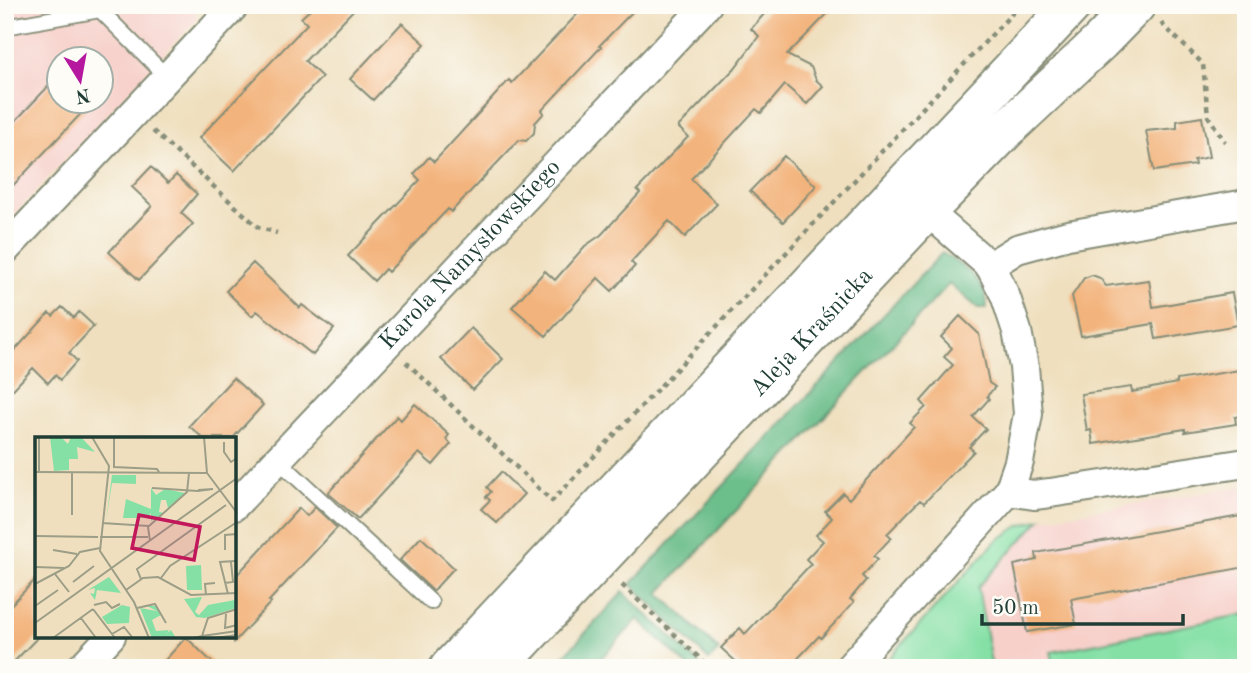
<svg xmlns="http://www.w3.org/2000/svg" width="1251" height="673" viewBox="0 0 1251 673" font-family="'Old Standard TT',serif">
  <style>
    .built { fill: #f7d0ca; fill-rule: evenodd }
    .green { fill: #85e0a6; stroke: #528e6d; stroke-width: 2 }
    .forest { fill: #6cbe8b; stroke: #467e60; stroke-width: 2 }
    .building { fill: #f3b37b }
    .lines { fill: none; stroke-linecap: round; stroke-linejoin: round }
    .lane-casing { stroke: #878e79; stroke-width: 18 }
    .street-casing { stroke: #878e79; stroke-width: 32 }
    .secondary-casing { stroke: #878e79; stroke-width: 42 }
    .path { stroke: #878e79; stroke-width: 4.5; stroke-dasharray: 5 5; stroke-linecap: butt }
    .lane { stroke: #fff; stroke-width: 14 }
    .street { stroke: #fff; stroke-width: 28 }
    .secondary { stroke: #fff; stroke-width: 38 }
    .labels { text-anchor: middle; dominant-baseline: central; stroke-width: 7; stroke-linejoin: round; paint-order: stroke }
    .street-label { font-size: 24px; fill: #1f3d34; stroke: #fdfcf7 }
    .inset-road { fill: none; stroke: #9c9e87; stroke-width: 2 }
    .view { fill: #c2185b; fill-opacity: 0.15; stroke: #c2185b; stroke-width: 3.5 }
    .inset-edge { fill: none; stroke: #1f3d34; stroke-width: 3.5 }
  </style>
  <rect width="100%" height="100%" fill="#fdfcf7"/>
  <filter id="ink" filterUnits="userSpaceOnUse"><feTurbulence type="fractalNoise" baseFrequency=".0143" numOctaves="2"/><feDisplacementMap in="SourceGraphic" scale="14" xChannelSelector="R" yChannelSelector="G"/><feConvolveMatrix kernelMatrix="1 2 1 2 8 2 1 2 1" color-interpolation-filters="sRGB"/></filter>
  <filter id="wash" filterUnits="userSpaceOnUse"><feTurbulence type="fractalNoise" baseFrequency=".00686" numOctaves="4" result="noise"/><feDisplacementMap in="SourceGraphic" scale="28" xChannelSelector="R" yChannelSelector="G"/><feGaussianBlur stdDeviation="1.57" result="paint"/><feColorMatrix in="noise" values="0 0 0 0 0 0 0 0 0 0 0 0 0 0 0 0 0 1.4 0 .05"/><feComposite in="paint" operator="in"/></filter>
  <g filter="url(#wash)">
    <rect width="100%" height="100%" fill="#efdfbe"/>
    <!-- built -->
    <path class="built" d="M5,5H193L197,19L5,224ZM60,60H102V102H60Z
      M1246,486V668H992L978,587L1041,519Z"/>
    <!-- green -->
    <path class="green" d="M1041,519L978,587L992,668H880L995,542L1019,526Z
      M1246,614V668H1055L1051,652Z"/>
    <!-- forest -->
    <path class="forest" d="M942,253C963,266 988,281 987,308H978L949,284L659,593L719,650L709,660L631,584Z
      M623,592L700,664L697,668H690L638,619L592,668H553Z"/>
    <g id="blocks">
      <!-- building -->
      <path class="building" d="M315,5H358L305,61L322,77L234,171L199,138L307,24L301,18Z
        M586,5H639L599,46L601,47L542,110L544,113L535,123L534,133L526,141L519,140L451,212L448,209L388,272L385,269L374,281L348,256L420,180L414,174L429,157L434,162L509,80L512,83Z
        M772,5H836L787,55L811,67L816,80L823,86L807,104L785,85L761,113L756,109L691,179L717,204L685,237L669,221L631,262L635,266L612,291L598,278L546,336L512,307L545,271L555,280L585,246L601,235L640,193L637,190L688,137L678,127L734,69L759,36L751,29Z
        M402,23L425,44L373,100L350,79Z
        M60,74V102H92L5,194V132Z
        M1202,117L1209,157L1194,160L1195,165L1154,171L1146,131L1177,128V121Z
        M784,156L816,186L783,222L750,191Z
        M151,167L168,183L176,175L197,194L181,213L193,224L139,280L109,252L152,206L132,187Z
        M253,263L300,308L302,305L334,329L313,355L257,311L252,316L226,291Z
        M1092,275L1100,278L1106,286L1149,280L1153,307L1232,293L1238,325L1156,339L1153,324L1081,336L1072,296L1084,278Z
        M62,307L74,318L79,312L94,326L69,353L77,361L60,380L55,375L48,383L33,368L5,398V361L49,313L53,316Z
        M960,316L979,334L989,383L995,387L987,396L989,399L973,417L986,429L969,447L974,451L924,503L920,500L887,534L891,538L874,556L878,559L862,576L866,580L850,599L854,602L821,638L819,636L789,668H743L721,648L740,628L745,634L811,564L806,559L823,541L816,535L832,518L825,511L843,493L849,499L914,427L910,423L926,407L921,401L953,365L944,357L952,348L941,337Z
        M471,328L503,359L473,390L441,359Z
        M1246,369V415L1235,417L1236,424L1185,432V429L1093,444L1091,430L1087,431L1081,394L1131,387L1132,392L1177,383V380Z
        M233,378L263,405L233,438H203L189,426Z
        M415,404L449,435L446,439L451,444L433,465L419,453L358,519L328,493L397,416L401,420Z
        M501,472L524,494L497,523L481,509L490,500L486,497L491,492L487,487Z
        M315,507L337,528L269,601L271,602L234,642V578L299,508L307,516Z
        M1246,515V567L1071,599L1076,624L1027,632L1014,565L1037,560L1036,553Z
        M421,537L454,568L433,591L400,560Z
        M37,578V638L8,668H5V611Z
        M186,637L218,668H158Z"/>
    </g>
  </g>
  <g filter="url(#ink)">
    <use href="#blocks" fill-opacity="0" stroke="#878e79" stroke-width="2"/>
    <g class="lines">
      <!-- lane casing -->
      <g class="lane-casing">
        <path id="lane" d="M5,27L100,10L160,70L169,76
          M278,460L431,602"/>
      </g>
      <!-- street casing -->
      <g class="street-casing">
        <g id="street">
          <path d="M5,250L235,5"/>
          <path d="M990,266L1017,249L1068,235L1246,204"/>
          <path d="M1009,491L1034,495L1050,493L1246,463"/>
          <path id="s1" d="M234,506L707,5"/>
          <path d="M81,668L111,636"/>
          <path d="M849,668L1009,491L1019,462L1028,414L1024,367L1017,331L1005,295L990,266L927,211"/>
        </g>
      </g>
      <!-- secondary casing -->
      <g class="secondary-casing">
        <g id="secondary">
          <path d="M449,668L1072,5"/>
          <path id="s2" d="M497,668L927,211L1008,128L1100,42L1136,5"/>
        </g>
      </g>
      <!-- path -->
      <path class="path" d="M1161,23L1203,64L1208,116L1225,142
        M153,131L258,227L277,233
        M406,362L552,501L1020,5
        M622,585L710,668"/>
      <!-- lane -->
      <use href="#lane" class="lane"/>
      <!-- street -->
      <use href="#street" class="street"/>
      <!-- secondary -->
      <use href="#secondary" class="secondary"/>
    </g>
  </g>
  <g class="labels">
    <!-- street labels -->
    <g class="street-label">
      <text stroke="none"><textPath href="#s1" startOffset="345">Karola Namysłowskiego</textPath></text>
      <text stroke="none"><textPath href="#s2" startOffset="460">Aleja Kraśnicka</textPath></text>
    </g>
  </g>
  <!-- overview -->
  <g transform="translate(35 437)">
    <rect width="201" height="201" fill="#efdfbe"/>
    <path d="M15,0H26L33,7L36,0H46L60,15L42,10L43,22H34V33L19,34ZM77,38H101V47L77,46L71,85ZM116,51L121,58L130,52L150,56L133,71L131,63H126L124,75L129,76L116,84V76L113,81H88L91,62L116,72ZM166,128L167,153H152L151,129ZM74,140L86,156L62,153L60,163L55,156L59,157L60,151L53,153ZM201,158V171L170,181L161,180L149,162L167,160L160,175L164,178L173,168L200,163ZM87,168L95,170L94,186L72,187L67,180ZM112,169H121L126,178L117,183L121,194L134,193L132,196L136,193L141,201H117L105,171L122,174Z" fill="#85e0a6"/>
    <path class="inset-road" d="M4,0V36M57,0L74,29L65,114L99,165L114,201M79,0V30L122,32L124,35M169,0L172,36L202,76M189,5V15L196,25L202,21M0,35L172,36M37,35V78M117,51L163,54L178,52L163,53M67,86L114,89M0,99L63,100M65,100H113M115,104L113,90L152,55L154,36M18,113L42,117M190,113V98L202,97M0,130L29,131M20,137L34,155M126,141L135,129L202,85M106,142L102,132L191,68M38,145L59,129M190,146L198,145L196,125M0,147L34,129L45,115L65,111M91,153L108,141L123,140L156,158L202,156M193,157L185,125L200,124M171,158L170,147L180,146M59,168L71,165L77,171L85,167M0,169L23,153M102,171L120,167L131,186M58,172L80,201M191,177L190,191L202,188M46,181L61,201M0,186L202,41M77,197L89,190L97,200M167,199L202,194M18,201L58,172M159,201L167,199L173,181L202,172M180,201L202,198"/>
    <path class="view" d="M104,78L165,90L159,123L97,111Z"/>
    <rect width="201" height="201" class="inset-edge"/>
  </g>
  <!-- margin -->
  <rect width="1251" height="673" fill="none" stroke="#fdfcf7" stroke-width="28"/>
  <!-- north arrow -->
  <g transform="translate(80 80) rotate(169)"><circle r="33" fill="#fdfcf7" stroke="#a4b0a9" stroke-width="2"/>
  <path d="M0-5L12 26L0 18L-12 26Z" fill="#b5179e"/>
  <text y="-10" font-size="19" font-weight="bold" text-anchor="middle" fill="#1f3d34">N</text>
  </g>
  <!-- scale -->
  <path d="M982 614v10h201v-10" fill="none" stroke="#1f3d34" stroke-width="3.5"/>
  <text x="992" y="614" font-size="21" fill="#1f3d34" stroke="#fdfcf7" stroke-width="5" paint-order="stroke">50 m</text>
</svg>
